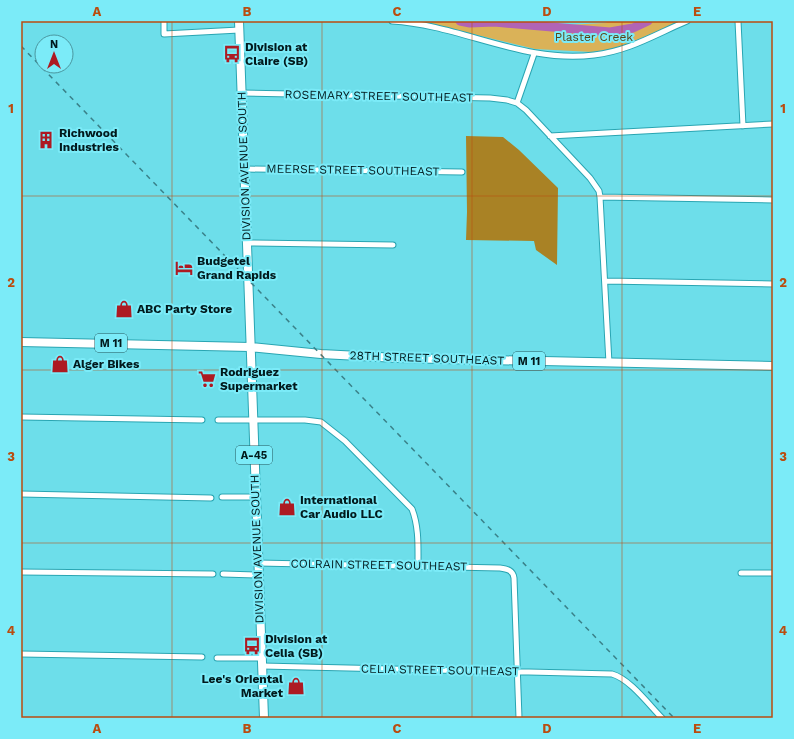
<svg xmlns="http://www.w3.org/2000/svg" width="794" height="739" viewBox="0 0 794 739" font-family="'Work Sans',sans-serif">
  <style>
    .green { fill: #dab258 }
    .forest { fill: #a98225 }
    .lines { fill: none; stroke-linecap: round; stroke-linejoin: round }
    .river { stroke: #b164b5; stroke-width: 9 }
    .street-casing { stroke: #29a5b2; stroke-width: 7 }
    .primary-casing { stroke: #29a5b2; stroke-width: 10 }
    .street { stroke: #fff; stroke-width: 5 }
    .primary { stroke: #fff; stroke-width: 8 }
    .rail { stroke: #3a8189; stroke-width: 1.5; stroke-dasharray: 5 5; stroke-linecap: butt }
    .grid { fill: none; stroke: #ba4c0f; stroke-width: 1; stroke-opacity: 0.55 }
    .labels { text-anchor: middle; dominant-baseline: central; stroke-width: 4; stroke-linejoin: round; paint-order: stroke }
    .shield { fill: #7bebf8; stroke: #26595f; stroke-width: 1 }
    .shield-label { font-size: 11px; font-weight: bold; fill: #021a1d }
    .park-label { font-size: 12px; fill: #594414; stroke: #7bebf8 }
    .poi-label { font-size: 12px; font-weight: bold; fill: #021a1d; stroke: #7bebf8; text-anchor: start }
    .street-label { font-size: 12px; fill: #021a1d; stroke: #7bebf8 }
    .neatline { fill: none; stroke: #ba4c0f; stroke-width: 1.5 }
    .grid-label { font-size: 13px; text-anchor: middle; font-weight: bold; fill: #ba4c0f }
  </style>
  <rect width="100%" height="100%" fill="#6ddeea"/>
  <!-- green -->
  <path class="green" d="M419,21H522L565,25L605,23L610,21H681L618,48L592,52L535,49Z"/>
  <!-- forest -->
  <path class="forest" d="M466,136L503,137L519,150L558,188L557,265L536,250L534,241L466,240L467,212Z"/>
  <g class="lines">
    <!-- river -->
    <path class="river" d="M460,21L470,23L494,22L610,32L633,28L648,21"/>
    <!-- street casing -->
    <g class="street-casing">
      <path id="street" d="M164,21V34L239,30
        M392,21C461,25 524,64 594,55C629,51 656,34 687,21
        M738,21L743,126
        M241,93L490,98L507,100L517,103L526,110L590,178L599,191L600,197L609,363
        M517,103L534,54
        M550,136L773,124
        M245,169L462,172
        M600,197L773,200
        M247,243L393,245
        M605,281L773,284
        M21,417L202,420
        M218,420H305L321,422L345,441L412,509C419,527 418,546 418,566
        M21,494L211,498
        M222,497H256
        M258,563L500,568C507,569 513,570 514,578L519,718
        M21,572L213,574
        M741,573H773
        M223,574L258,575
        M21,654L202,657
        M217,658H261
        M262,666L612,674C630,679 649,705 662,718"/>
    </g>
    <!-- primary casing -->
    <g class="primary-casing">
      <path id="primary" d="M239,21L264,718
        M21,342L250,347L321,354L398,358L773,366"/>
    </g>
    <!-- street -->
    <use href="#street" class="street"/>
    <!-- primary -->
    <use href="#primary" class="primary"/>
    <!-- rail -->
    <path class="rail" d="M21,46L674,718"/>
  </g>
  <!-- grid -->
  <path class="grid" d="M172,21V718M322,21V718M472,21V718M622,21V718M21,196H773M21,370H773M21,543H773"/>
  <!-- icons -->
  <defs>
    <g id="bus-bare" transform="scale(1.38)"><path d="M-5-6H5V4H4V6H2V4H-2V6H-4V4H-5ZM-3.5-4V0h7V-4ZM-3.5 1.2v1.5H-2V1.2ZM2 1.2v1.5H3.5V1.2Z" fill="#ad1a22" stroke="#7bebf8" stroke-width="2.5" paint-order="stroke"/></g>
    <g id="building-bare" transform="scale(1.38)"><path d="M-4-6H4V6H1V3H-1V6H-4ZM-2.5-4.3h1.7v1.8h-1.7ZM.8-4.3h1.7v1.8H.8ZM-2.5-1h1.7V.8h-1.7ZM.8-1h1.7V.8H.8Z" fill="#ad1a22" stroke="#7bebf8" stroke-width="2.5" paint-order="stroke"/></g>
    <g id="hotel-bare" transform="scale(1.38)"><path d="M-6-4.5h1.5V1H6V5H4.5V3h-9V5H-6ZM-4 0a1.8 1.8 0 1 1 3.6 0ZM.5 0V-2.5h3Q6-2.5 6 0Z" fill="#ad1a22" stroke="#7bebf8" stroke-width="2.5" paint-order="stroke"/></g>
    <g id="shop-bare" transform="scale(1.38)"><path d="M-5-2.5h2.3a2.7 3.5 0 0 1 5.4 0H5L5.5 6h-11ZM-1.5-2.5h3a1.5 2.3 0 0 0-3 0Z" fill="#ad1a22" stroke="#7bebf8" stroke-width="2.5" paint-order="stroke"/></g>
    <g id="supermarket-bare" transform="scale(1.38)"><path d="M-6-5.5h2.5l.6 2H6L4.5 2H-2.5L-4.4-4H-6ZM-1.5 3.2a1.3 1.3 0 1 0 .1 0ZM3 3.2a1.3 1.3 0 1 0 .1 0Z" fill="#ad1a22" stroke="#7bebf8" stroke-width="2.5" paint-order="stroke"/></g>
  </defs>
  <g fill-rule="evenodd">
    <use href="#bus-bare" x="232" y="54"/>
    <use href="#building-bare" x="46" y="140"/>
    <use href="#hotel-bare" x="184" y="268"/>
    <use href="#shop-bare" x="124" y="309"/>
    <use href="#shop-bare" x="60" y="364"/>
    <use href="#supermarket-bare" x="207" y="379"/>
    <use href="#shop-bare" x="287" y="507"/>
    <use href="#bus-bare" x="252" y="646"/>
    <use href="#shop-bare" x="296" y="686"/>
  </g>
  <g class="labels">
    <!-- shield labels -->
    <g class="shield">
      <rect x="95" y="334" width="32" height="18" rx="3"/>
      <rect x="513" y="352" width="32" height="18" rx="3"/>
      <rect x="236" y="446" width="36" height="18" rx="3"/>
    </g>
    <g class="shield-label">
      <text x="111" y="343">M 11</text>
      <text x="529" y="361">M 11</text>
      <text x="254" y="455">A-45</text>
    </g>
    <!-- park labels -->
    <g class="park-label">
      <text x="594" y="37">Plaster Creek</text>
    </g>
    <!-- poi labels -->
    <g class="poi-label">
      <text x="245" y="47">Division at<tspan x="245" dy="14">Claire (SB)</tspan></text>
      <text x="59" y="133">Richwood<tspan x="59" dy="14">Industries</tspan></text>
      <text x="197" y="261">Budgetel<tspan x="197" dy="14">Grand Rapids</tspan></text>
      <text x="137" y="309">ABC Party Store</text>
      <text x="73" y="364">Alger Bikes</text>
      <text x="220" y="372">Rodriguez<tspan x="220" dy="14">Supermarket</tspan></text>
      <text x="300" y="500">International<tspan x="300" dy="14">Car Audio LLC</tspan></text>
      <text x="265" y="639">Division at<tspan x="265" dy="14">Celia (SB)</tspan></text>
      <text x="283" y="679" text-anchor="end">Lee's Oriental<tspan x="283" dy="14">Market</tspan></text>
    </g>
    <!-- street labels -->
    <g class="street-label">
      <text transform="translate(379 96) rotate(1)">ROSEMARY STREET SOUTHEAST</text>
      <text transform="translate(244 166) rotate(-92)">DIVISION AVENUE SOUTH</text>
      <text transform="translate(353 170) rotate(1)">MEERSE STREET SOUTHEAST</text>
      <text transform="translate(427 358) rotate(2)">28TH STREET SOUTHEAST</text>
      <text transform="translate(257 549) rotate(-92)">DIVISION AVENUE SOUTH</text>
      <text transform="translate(379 565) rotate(1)">COLRAIN STREET SOUTHEAST</text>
      <text transform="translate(440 670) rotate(1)">CELIA STREET SOUTHEAST</text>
    </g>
  </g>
  <!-- border -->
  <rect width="794" height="739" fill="none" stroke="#7bebf8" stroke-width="44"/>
  <!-- north arrow -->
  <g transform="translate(54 54)"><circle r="19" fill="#7bebf8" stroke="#4b97a0"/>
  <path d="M0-3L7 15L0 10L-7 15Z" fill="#ad1a22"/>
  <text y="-6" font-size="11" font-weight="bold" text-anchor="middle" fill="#021a1d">N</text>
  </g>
  <rect x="22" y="22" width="750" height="695" class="neatline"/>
  <g class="grid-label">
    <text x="97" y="16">A</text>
    <text x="247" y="16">B</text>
    <text x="397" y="16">C</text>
    <text x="547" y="16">D</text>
    <text x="697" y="16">E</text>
    <text x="11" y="113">1</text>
    <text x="783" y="113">1</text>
    <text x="11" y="287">2</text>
    <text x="783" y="287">2</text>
    <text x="11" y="461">3</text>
    <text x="783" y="461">3</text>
    <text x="11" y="635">4</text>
    <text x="783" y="635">4</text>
    <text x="97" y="733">A</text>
    <text x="247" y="733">B</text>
    <text x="397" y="733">C</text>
    <text x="547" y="733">D</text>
    <text x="697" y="733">E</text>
  </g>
</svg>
